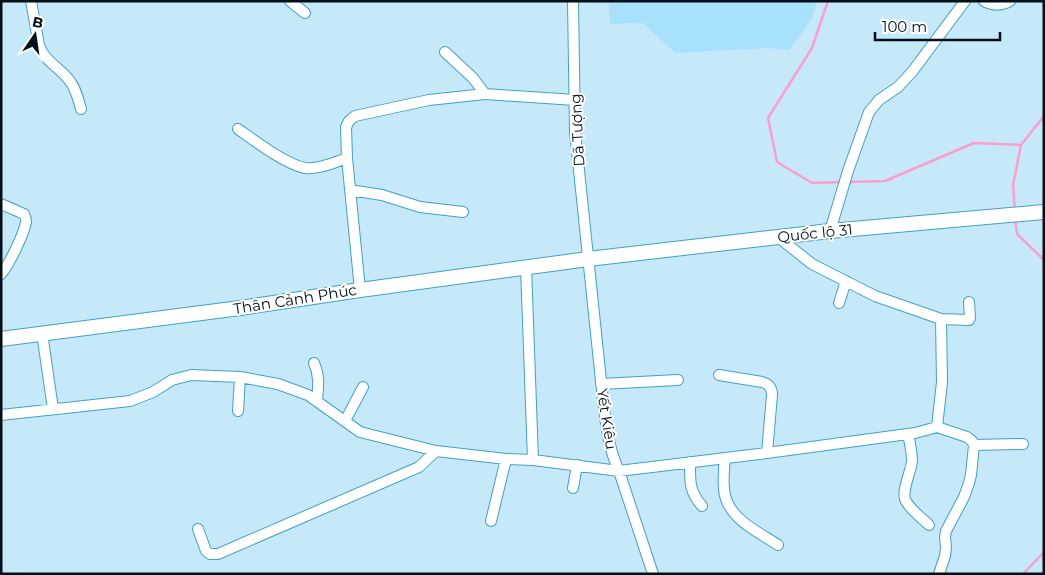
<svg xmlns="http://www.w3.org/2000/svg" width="1045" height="575" viewBox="0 0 1045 575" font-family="Montserrat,sans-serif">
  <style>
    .built { fill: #a7e1fc }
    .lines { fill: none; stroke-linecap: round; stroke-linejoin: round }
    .stream { stroke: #fd9dcd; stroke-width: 2.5 }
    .minor-casing { stroke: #3fa1c8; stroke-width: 12 }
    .highway-casing { stroke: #3fa1c8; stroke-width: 16 }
    .minor { stroke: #fff; stroke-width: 10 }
    .highway { stroke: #fff; stroke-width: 14 }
    .labels { text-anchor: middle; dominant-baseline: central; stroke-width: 4; stroke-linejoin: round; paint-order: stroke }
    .street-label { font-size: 15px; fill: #000f18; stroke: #fff }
  </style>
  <rect width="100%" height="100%" fill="#c6e9fa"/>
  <!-- built -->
  <path class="built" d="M582,1H817L812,19L789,50L767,48L675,53L643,23L610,24L609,3L581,2Z"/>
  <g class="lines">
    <!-- stream -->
    <path class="stream" d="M828,1L812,48L768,118L777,162L812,183L842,182
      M848,182L885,181L974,143L1021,145
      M1015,211L1013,185L1021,145L1044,116
      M1015,219L1017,234L1044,260
      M1023,574L1044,552"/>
    <!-- minor casing -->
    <g class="minor-casing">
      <path id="minor" d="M31,1L39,45C44,61 59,67 69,80C76,88 78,99 81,109
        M290,1L305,13
        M573,1L575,132L603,400C606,425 608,447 619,471L653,574
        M984,1C993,6 1001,6 1010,1
        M445,52L473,78L485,94
        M238,129C255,141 285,164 305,168C317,170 336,162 347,158
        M350,190L382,195L420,207L463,212
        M1,204L24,214C26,218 26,218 26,222C24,234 9,265 1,274
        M830,231L848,171L869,112L879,100L898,87L912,72L965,1
        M526,267L533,460
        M360,290L347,158L346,127L349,121L355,116L429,100L485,94L575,100
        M839,303L846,281
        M941,319L969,320L970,318L969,302
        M42,333L53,409
        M314,363C320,376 318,388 317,401
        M719,375L762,382C769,384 772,388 772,395L767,453
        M601,384L678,380
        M238,411L240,377
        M1,415L130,401L153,392L172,380L191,375L240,377L278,384L308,395L360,432L436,451L506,459L533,460L619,471L767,453L915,433L937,427L942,382L941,319L875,296L812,264L778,237
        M345,421L363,387
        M937,427L967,437L972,441L974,445L971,475L969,483L964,497L946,531L945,537L946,547L945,556L939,574
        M908,434C910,443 912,452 912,461C911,472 902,489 905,499C908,508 923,519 929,525
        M974,445L1023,444
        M725,458C724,468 723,479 724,489C726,518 757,531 778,545
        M690,462C690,482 689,491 702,506
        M573,488L577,465
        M491,521L506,459
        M198,529L206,551L210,554H218L419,467L436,451"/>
    </g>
    <!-- highway casing -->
    <g class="highway-casing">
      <path id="highway" d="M1,339L240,308L360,290L588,259L830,231L1044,212"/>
    </g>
    <!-- minor -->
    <use href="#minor" class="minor"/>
    <!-- highway -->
    <use href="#highway" class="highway"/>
  </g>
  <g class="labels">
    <!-- street labels -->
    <g class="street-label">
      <text transform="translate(577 130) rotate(-93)">Dã Tượng</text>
      <text transform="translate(815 233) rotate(-6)">Quốc lộ 31</text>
      <text transform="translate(295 299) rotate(-9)">Thân Cảnh Phúc</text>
      <text transform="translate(607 419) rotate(81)">Yết Kiêu</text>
    </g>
  </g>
  <!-- border -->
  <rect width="1045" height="575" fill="none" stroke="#000f18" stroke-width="5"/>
  <!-- north arrow -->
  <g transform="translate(35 35) rotate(13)" stroke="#ffffff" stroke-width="4" paint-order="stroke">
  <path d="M0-4L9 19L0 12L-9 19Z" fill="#000f18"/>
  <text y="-8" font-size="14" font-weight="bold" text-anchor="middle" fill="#000f18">B</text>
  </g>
  <!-- scale -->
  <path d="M875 32v8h125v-8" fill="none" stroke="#000f18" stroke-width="2.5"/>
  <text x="882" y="32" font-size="15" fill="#000f18" stroke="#ffffff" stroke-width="4" paint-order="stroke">100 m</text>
</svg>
